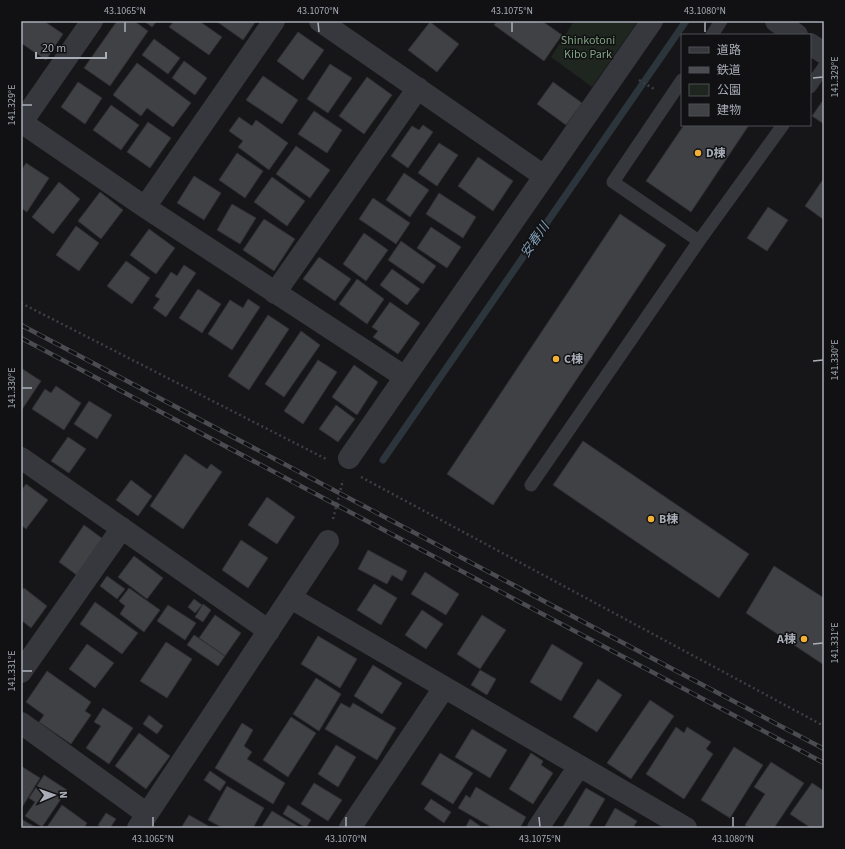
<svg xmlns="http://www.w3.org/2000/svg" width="845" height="849" viewBox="0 0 845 849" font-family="'Source Sans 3','Noto Sans JP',sans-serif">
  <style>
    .green { fill: #1e261f }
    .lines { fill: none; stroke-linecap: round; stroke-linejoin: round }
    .stream { stroke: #2c353c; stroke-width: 7 }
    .building { fill: #404145; stroke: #303034 }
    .path { stroke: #3d3f44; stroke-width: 2.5; stroke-dasharray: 2 3; stroke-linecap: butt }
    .lane { stroke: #37383d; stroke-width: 13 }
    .street { stroke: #37383d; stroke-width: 22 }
    .rail-casing { stroke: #4a4c52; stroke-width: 4.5 }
    .rail { stroke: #111113; stroke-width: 3; stroke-dasharray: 9; stroke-linecap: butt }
    .ticks { fill: none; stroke: #a8adb8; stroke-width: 1.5 }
    .poi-dot { fill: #f2b134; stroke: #111113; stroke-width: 1.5 }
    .labels { text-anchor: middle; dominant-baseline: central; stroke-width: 3; stroke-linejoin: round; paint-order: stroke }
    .park-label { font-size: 12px; fill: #7fa381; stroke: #111113 }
    .poi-label { font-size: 12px; font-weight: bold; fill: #a8adb8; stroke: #111113; text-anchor: start }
    .water-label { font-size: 13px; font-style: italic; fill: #7f9bb3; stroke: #111113 }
    .neatline { fill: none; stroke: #a8adb8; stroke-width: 1.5 }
    .ticks-label { font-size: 10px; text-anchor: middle; fill: #a8adb8 }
  </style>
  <rect width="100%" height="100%" fill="#161618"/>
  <!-- green -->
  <path class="green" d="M574,21H638L592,87L551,57Z"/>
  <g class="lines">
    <!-- stream -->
    <path class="stream" d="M383,460L686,21"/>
  </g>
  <!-- building -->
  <path class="building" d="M21,21H44L63,34L46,60L21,43Z
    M117,21H134L148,31L110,86L84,68Z
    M144,21H157L152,27Z
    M174,21H199L222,37L209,55L169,27Z
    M216,21H256L243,40Z
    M497,21H542L562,35L544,61L494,25Z
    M430,22L459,44L437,72L408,50Z
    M298,32L324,50L303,80L277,61Z
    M154,39L180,58L168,74L142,55Z
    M184,61L207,78L195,95L172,78Z
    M137,63L191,103L173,127L147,108L141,116L113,95Z
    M330,64L352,78L328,113L307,99Z
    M263,76L298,100L282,124L246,100Z
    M367,77L392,95L364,134L339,116Z
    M78,82L102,98L85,124L61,107Z
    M553,82L582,103L566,125L537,104Z
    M824,99V124L812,116Z
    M111,105L139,125L121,150L93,130Z
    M314,111L342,130L327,153L298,134Z
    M239,117L252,126L256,120L288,143L269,170L238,147L243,141L229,131Z
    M148,122L171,138L150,168L127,152Z
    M423,125L433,132L408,168L391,156L412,126L419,130Z
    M684,125H749L691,212L646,181Z
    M439,143L458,155L437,186L418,173Z
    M296,146L330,170L310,198L276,174Z
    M237,153L263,171L245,198L219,180Z
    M478,157L513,181L493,211L458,186Z
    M26,163L49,178L27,212L21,208V171Z
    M404,173L429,190L410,217L386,200Z
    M194,176L221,193L204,220L177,203Z
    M272,177L305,201L287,226L254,202Z
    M824,178V220L805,206Z
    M59,182L80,199L53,234L32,217Z
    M100,192L123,210L101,239L78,221Z
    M439,193L476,217L463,238L426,214Z
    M373,198L410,223L396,244L359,219Z
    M232,204L256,218L240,244L217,230Z
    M768,207L788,220L767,251L747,238Z
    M620,214L666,245L493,505L447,474Z
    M264,219L295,239L274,271L243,250Z
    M76,226L99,243L79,271L56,255Z
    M431,227L461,247L447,268L417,248Z
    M149,229L175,248L156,274L130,255Z
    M364,233L388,250L366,281L343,264Z
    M401,241L436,266L423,284L388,260Z
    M319,257L351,279L335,301L303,279Z
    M126,261L150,278L132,304L107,286Z
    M184,265L196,273L166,317L153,308L160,299L155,296L171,272L177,276Z
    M392,269L420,289L407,305L380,285Z
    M357,279L384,299L367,324L339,304Z
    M198,289L221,304L202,333L179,318Z
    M248,299L260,307L232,350L208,334L230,300L243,308Z
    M390,302L420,323L398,354L373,337L378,331L372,327Z
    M268,315L289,329L249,390L228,376Z
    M301,331L320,345L284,397L265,384Z
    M318,360L337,372L303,424L284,411Z
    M354,365L378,382L357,415L332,397Z
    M21,368L41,381L21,411Z
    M56,386L81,403L64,430L32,409L45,389L51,393Z
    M89,401L112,415L97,439L74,424Z
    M336,405L355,419L338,442L319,429Z
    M68,437L86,449L69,473L51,461Z
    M583,441L749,554L719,598L553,485Z
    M185,454L207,469L211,464L222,472L183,529L150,506Z
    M131,480L152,496L138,516L116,500Z
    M26,484L48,500L26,529L21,525V491Z
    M267,497L295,517L277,544L248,525Z
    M84,525L103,539L78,576L59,562Z
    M241,540L268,558L248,588L222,570Z
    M368,550L407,571L402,581L392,575L387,584L358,569Z
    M134,556L163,578L147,599L118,577Z
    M774,566L824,598V665L746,613Z
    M425,572L459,594L446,615L411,594Z
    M107,576L125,589L117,599L100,586Z
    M374,584L397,598L381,625L357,610Z
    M24,588L47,606L31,628L21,620V592Z
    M129,588L160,610L144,632L120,614L125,606L119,601Z
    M194,599L202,605L195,613L188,607Z
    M95,602L138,633L122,654L80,624Z
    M203,604L211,610L203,622L195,617Z
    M168,605L196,623L185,640L157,621Z
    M422,610L443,624L426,649L405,635Z
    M215,615L241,633L225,656L199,638Z
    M482,615L506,630L480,669L457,654Z
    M194,635L225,656L218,666L187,645Z
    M318,636L357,659L340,688L301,664Z
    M166,642L192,659L167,698L140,681Z
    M87,644L114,663L95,688L69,669Z
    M552,644L583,663L561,701L530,682Z
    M373,665L402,683L382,714L354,696Z
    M480,670L496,679L487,695L471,685Z
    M47,671L91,702L85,711L91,715L71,744L39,722L44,715L26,702Z
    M316,678L341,694L319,731L293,714Z
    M598,679L622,695L597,732L573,717Z
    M650,700L674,716L631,779L607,763Z
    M341,703L350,708L353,703L396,728L377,760L325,729Z
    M103,708L133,728L109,764L86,748L101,726L94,722Z
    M149,715L163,726L157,734L143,724Z
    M291,717L316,733L288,777L263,760Z
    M242,723L253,730L244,746L252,752L247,759L285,783L273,804L215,768Z
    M676,727L684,733L687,727L711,742L706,749L713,754L684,799L646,774Z
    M472,729L507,750L490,778L455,757Z
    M139,733L170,756L146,789L115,766Z
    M336,745L356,757L338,787L318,774Z
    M734,747L763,765L730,818L701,800Z
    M440,753L473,773L453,804L421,784Z
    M531,753L543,761L541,765L553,773L533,804L509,789Z
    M771,762L804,783L774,828H749L745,825L765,794L754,787Z
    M21,766L40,778L21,809Z
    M210,771L226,782L220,791L204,780Z
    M44,775L67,790L42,827L25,816L35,802L29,798Z
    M314,783L342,800L328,821L301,804Z
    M812,783L824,791V824L821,828H811L790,814Z
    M227,786L264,808L253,828H223L208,820Z
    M476,787L526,817L520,828H493L458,808L466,795L470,798Z
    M586,788L605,799L588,828H562Z
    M431,799L451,812L444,823L424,809Z
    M62,805L87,823L84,828L47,827Z
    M288,805L311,820L306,828L283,814Z
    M615,808L637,821L633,828H604Z
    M272,811L299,827L298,828H261Z
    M106,813L116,819L110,828H102L98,825Z
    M189,815L212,828H181Z
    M21,819L37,828H21Z
    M470,819L483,828H465Z"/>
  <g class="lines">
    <!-- path -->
    <path class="path" d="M639,80L654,89
      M21,303L326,459
      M361,477L824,726
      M333,519L343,480"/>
    <!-- lane -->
    <path class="lane" d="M712,35L721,21
      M810,87L824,67
      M699,241L783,125
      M531,485L699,241L613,182L682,80"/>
    <!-- street -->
    <path class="street" d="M320,21L544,176
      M776,21L797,35
      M810,44L824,53
      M21,122L145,207L405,377
      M22,122L92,21
      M145,207L274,21
      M275,293L418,88
      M21,458L269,631
      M349,458L652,21
      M291,598L686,828
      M21,672L122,528
      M21,723L147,814
      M138,828L328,541
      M350,828L444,688
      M538,828L579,766"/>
    <!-- rail casing -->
    <g class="rail-casing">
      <path id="rail" d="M21,325L824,749
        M21,338L824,763"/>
    </g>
    <!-- rail -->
    <use href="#rail" class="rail"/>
  </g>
  <!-- ticks -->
  <path class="ticks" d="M125,22V32M318,22L319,32M512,22V32M705,22V32M813,78L823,77M22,105H32M813,361L823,360M22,388H32M813,644L823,643M22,671H32M153,817V827M346,817V827M539,817L540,827M733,817V827"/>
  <!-- markers -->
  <g class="poi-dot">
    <circle cx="698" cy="153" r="4"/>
    <circle cx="556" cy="359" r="4"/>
    <circle cx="651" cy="519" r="4"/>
    <circle cx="804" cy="639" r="4"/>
  </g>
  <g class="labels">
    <!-- park labels -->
    <g class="park-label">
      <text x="588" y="40">Shinkotoni<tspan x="588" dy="14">Kibo Park</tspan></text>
    </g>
    <!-- poi labels -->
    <g class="poi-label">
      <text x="706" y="153">D棟</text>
      <text x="564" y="359">C棟</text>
      <text x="659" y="519">B棟</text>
      <text x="796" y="639" text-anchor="end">A棟</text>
    </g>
    <!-- water labels -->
    <g class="water-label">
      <text transform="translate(535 240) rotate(-55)">安春川</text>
    </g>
  </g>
  <!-- border -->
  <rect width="845" height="849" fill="none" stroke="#111113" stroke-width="44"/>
  <!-- legend -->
  <rect x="681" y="34" width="130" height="92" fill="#111113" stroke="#4d4f55"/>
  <rect x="689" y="47" width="20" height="6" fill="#37383d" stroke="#4d4f55"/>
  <text x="717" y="54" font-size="12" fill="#a8adb8">道路</text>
  <rect x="689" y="67" width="20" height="6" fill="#4a4c52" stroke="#4d4f55"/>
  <text x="717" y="74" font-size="12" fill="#a8adb8">鉄道</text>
  <rect x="689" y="84" width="20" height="12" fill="#1e261f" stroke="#4d4f55"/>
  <text x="717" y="94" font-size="12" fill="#a8adb8">公園</text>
  <rect x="689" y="104" width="20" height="12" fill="#404145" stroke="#4d4f55"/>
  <text x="717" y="114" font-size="12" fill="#a8adb8">建物</text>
  <!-- north arrow -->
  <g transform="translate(54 795) rotate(88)" stroke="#111113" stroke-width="3" paint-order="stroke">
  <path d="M0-3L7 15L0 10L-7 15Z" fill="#a8adb8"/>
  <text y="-6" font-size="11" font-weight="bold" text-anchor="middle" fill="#a8adb8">N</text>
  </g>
  <!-- scale -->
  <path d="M36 52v6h70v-6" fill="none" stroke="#a8adb8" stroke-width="2"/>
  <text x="42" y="52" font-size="12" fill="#a8adb8" stroke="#111113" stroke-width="3" paint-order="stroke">20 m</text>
  <rect x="22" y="22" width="801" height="805" class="neatline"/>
  <g class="ticks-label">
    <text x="125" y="14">43.1065°N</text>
    <text x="318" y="14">43.1070°N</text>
    <text x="512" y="14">43.1075°N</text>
    <text x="705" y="14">43.1080°N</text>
    <text transform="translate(834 77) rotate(-90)" y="4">141.329°E</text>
    <text transform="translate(11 105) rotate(-90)" y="4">141.329°E</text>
    <text transform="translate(834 360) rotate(-90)" y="4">141.330°E</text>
    <text transform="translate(11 388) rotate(-90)" y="4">141.330°E</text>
    <text transform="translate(834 643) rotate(-90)" y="4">141.331°E</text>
    <text transform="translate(11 671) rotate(-90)" y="4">141.331°E</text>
    <text x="153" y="842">43.1065°N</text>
    <text x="346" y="842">43.1070°N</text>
    <text x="540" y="842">43.1075°N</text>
    <text x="733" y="842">43.1080°N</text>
  </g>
</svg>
